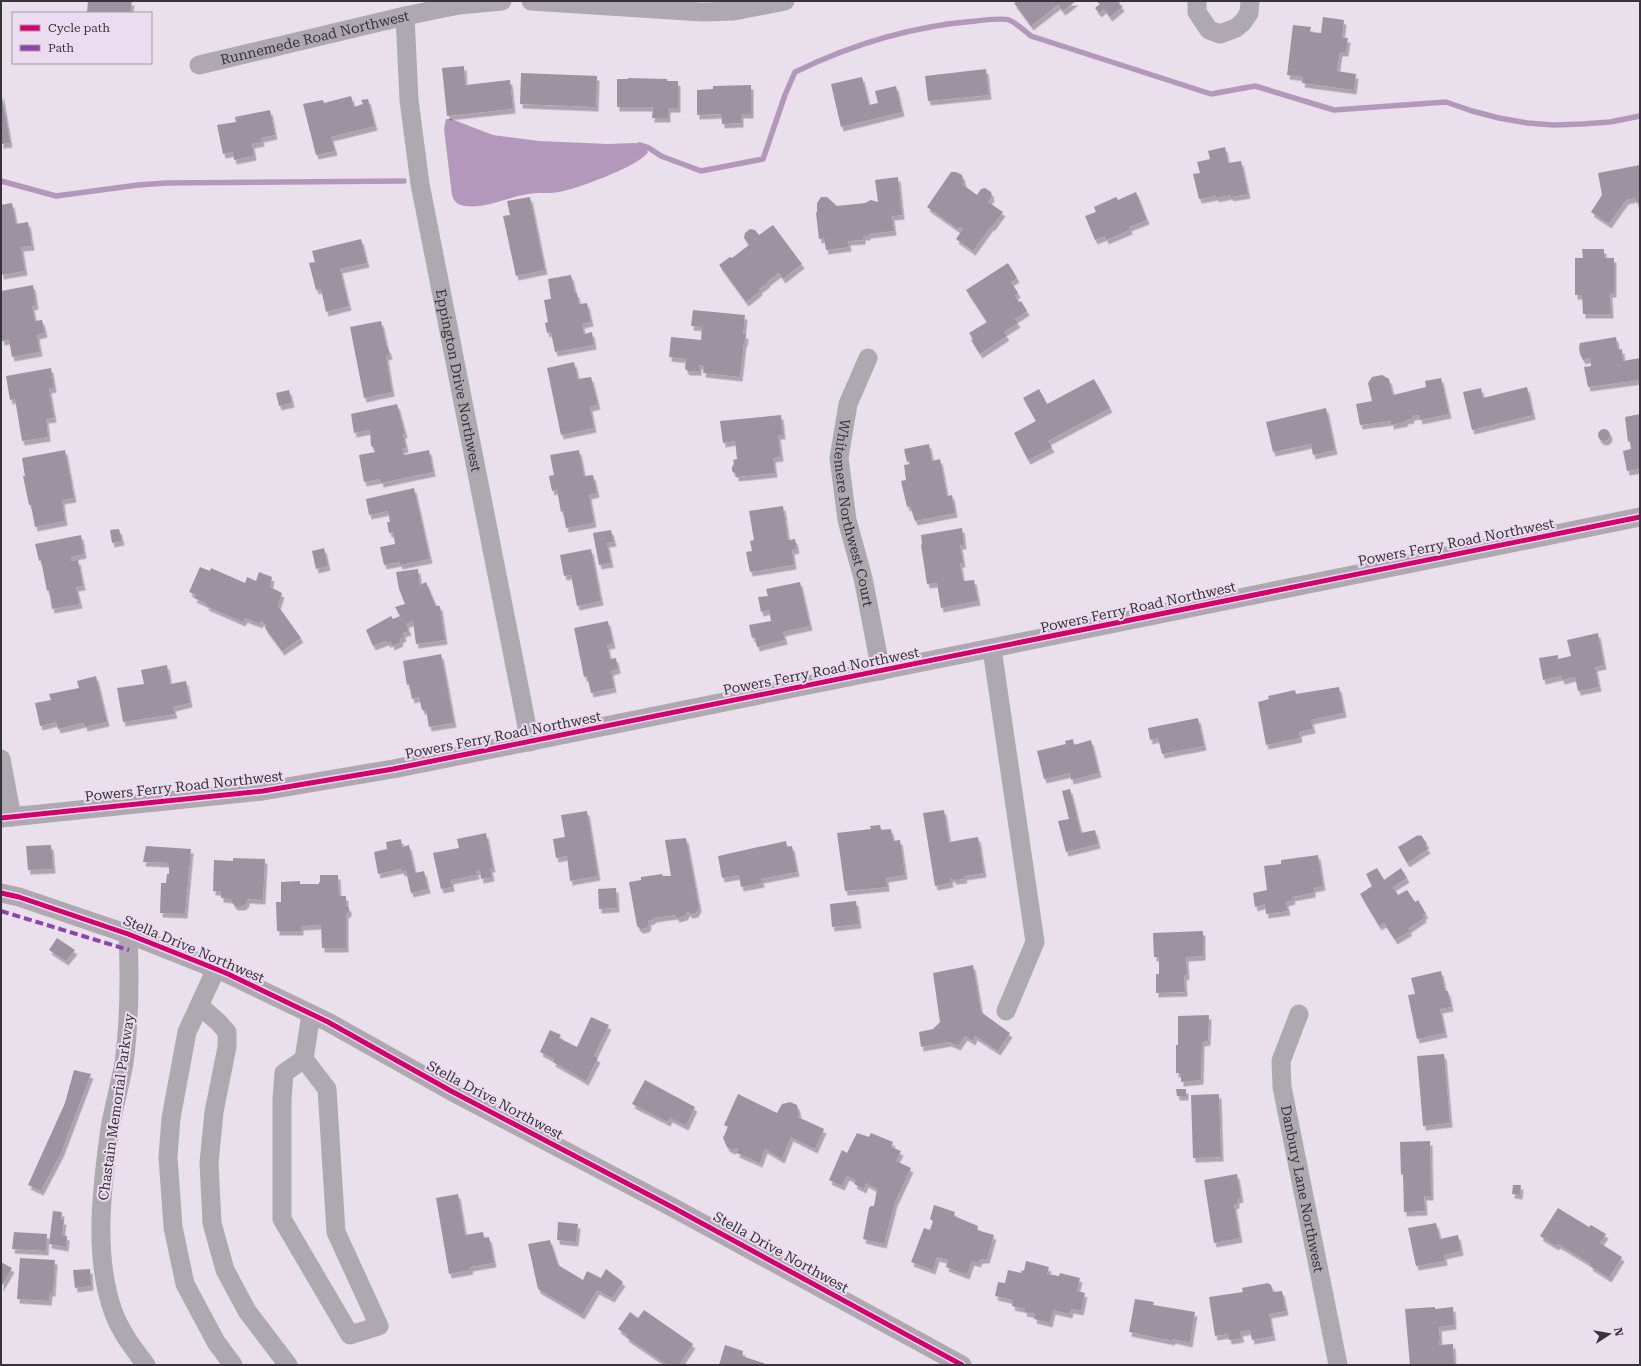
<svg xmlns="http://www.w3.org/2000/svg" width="1641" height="1366" viewBox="0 0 1641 1366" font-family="'Roboto Serif',serif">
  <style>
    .water { fill: #b498bc }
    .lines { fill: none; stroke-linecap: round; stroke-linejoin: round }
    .stream { stroke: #b498bc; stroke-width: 5.5 }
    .building { fill: #9d92a1; filter: url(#shadow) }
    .minor { stroke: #aea9b0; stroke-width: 19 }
    .quiet { stroke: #8e44ad; stroke-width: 4; stroke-dasharray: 8 4; stroke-linecap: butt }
    .cycleway-casing { stroke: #ebdcf0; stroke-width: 8 }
    .cycleway { stroke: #d6006c; stroke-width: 5 }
    .labels { text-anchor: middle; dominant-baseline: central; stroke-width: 4; stroke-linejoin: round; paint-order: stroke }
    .street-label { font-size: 14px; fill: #38323a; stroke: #ebdcf0 }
  </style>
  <defs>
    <filter id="shadow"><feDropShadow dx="2.5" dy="4.5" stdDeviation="0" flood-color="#0004"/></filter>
  </defs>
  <rect width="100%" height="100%" fill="#e9e0ec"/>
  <!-- water -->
  <path class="water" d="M446,119H451L493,135L539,141L608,144L635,143L644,146L648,152C642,165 574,190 559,192C549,194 538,192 528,194C508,197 486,209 465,206C458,205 454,202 452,195L444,129Z"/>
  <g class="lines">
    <!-- stream -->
    <path class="stream" d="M639,145L649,148L661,156L701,171L763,159L785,95L795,72C853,44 911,26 976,21C982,20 1004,18 1009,20C1015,22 1026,32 1031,36L1211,94L1255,86L1334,110L1446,102L1472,111L1499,118L1527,123L1554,125L1582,124L1610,122L1640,116
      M1,181L56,196L138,185L166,183L404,181"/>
  </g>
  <!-- building -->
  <path class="building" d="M88,1H132L130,13H87Z
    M1017,1H1076L1063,11L1058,5L1031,26L1014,3Z
    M1099,1H1121L1119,3L1122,7L1110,17L1104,9L1099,13L1095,8L1100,4L1097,2Z
    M1323,17L1344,20L1342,38H1348L1346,52H1340L1337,71L1356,74L1354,90L1302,83L1303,77L1287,75L1293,25L1311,27L1310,32L1321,33Z
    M464,66L465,85L510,80L513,109L447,116L442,68Z
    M986,69L989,95L928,101L925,76Z
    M521,73L597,76L596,107L520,104Z
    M862,77L869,105L878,103L875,91L896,86L902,112L841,127L831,84Z
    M628,78L667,79V81H678V108H668V118H652L653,107H617V79H628Z
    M751,85V114H741V123L722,124L721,114L697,115V90L713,89V86Z
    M1,91L10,143L1,144Z
    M351,96L354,107L363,104L361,100L368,99L375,126L331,137L335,151L316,155L303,104L323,100L324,103Z
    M270,110L275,135L261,138L262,142L252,144L254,156L234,160L233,152L223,154L217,125L236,122L235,117Z
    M1225,147L1228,163L1241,161L1248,194L1231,197L1230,195L1216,198V196L1199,199L1193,174L1200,173L1197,162L1210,159L1208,151Z
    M1640,165V202H1636L1635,198L1626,200L1609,224L1591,212L1602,195L1598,173Z
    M951,172H956L962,175L964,182L962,184L977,195L981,189L985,188L991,192L992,197L988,202L1003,212L992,227L991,226L973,251L956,239L963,229L960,227L958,229L927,207Z
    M898,177L902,215L892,216L894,231L868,234V236H863V240L848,241L849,247L826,250L824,238L819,239L816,213L817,212V203L821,197H827L837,206L865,203L871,200L878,202L875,180Z
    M1136,192L1147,220L1129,227L1130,230L1106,240L1105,236L1095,240L1085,216L1096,212L1094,207L1116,197L1118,200Z
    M530,197L545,270L516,276L503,216L510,215L507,201Z
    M12,203L16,224L28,222L32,246L21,247L25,271L1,275V205Z
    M773,225L802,264L783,279L779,273L767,282L768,283L759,289L760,291L746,302L719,265L730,257L732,258L749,245L744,238L745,233L750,229L755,230L759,235Z
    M361,239L367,263L340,269L349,306L326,312L321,289L316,290L309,263L315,262L312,251Z
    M1582,249H1604V258H1614V293H1610L1611,314H1583L1582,295H1575V258H1583Z
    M1008,263L1017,278L1011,282L1018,293L1015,296L1019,302L1021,301L1027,311L1015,319L1018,323L1004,332L1007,336L980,354L971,340L973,339L969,333L987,322L966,290Z
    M571,275L575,293H577L579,304L587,303L591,322L582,324L584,334L592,332L594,345L555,352L551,332L547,333L545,323L548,322L544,300L551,299L548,279Z
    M33,285L36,305L32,306L35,321L42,320L45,333L37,335L40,352L12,357L9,340L2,341L1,335V291Z
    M693,310L745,315L743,334H746L745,342H744L740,377L703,373L704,366L699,365V371H688L685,369L686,359L669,357L671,337L701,340L702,327L691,326Z
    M381,321L387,348H388L390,355L386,356L392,392L364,398L350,327Z
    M1616,337L1618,350L1622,349L1623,361L1640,358V380L1588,387L1584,367L1591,366L1590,358L1583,360L1580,354L1579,348L1580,343Z
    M574,362L578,379L591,377L598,405L590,407L594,428L561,435L547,368Z
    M51,368L54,388L49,389L54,418L46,419L48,437L22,441L15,399L10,400L6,376Z
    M1382,375L1389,379L1393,395L1426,387L1425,381L1441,378L1449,414L1420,420L1419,415L1412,416V419L1405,420L1406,422L1391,425V421L1360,425L1356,404L1372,401L1368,383L1372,377Z
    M1094,379L1110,408L1048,441L1052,448L1028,460L1014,433L1036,421L1023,398L1039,389L1047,404Z
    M1527,387L1533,415L1472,430L1463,392L1481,388L1483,398Z
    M289,390L292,403L279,406L276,393Z
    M397,404L405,433L403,434L406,448L402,449L404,455L429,450L433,472L381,483L380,479L364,482L359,455L375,452L374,448L371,446L370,430L354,433L351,414Z
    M1326,408L1335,450L1313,455L1311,444L1273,452L1266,422Z
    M1640,414V469L1627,471L1623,451L1631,449L1630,441L1628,442L1625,417Z
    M781,415L783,435H778L781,457L773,458L775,473L736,477V473H734L732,471V467L734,464L733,460L737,459L735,441L723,443L720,421Z
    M1598 435a6 6 0 1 1 12 0a6 6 0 1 1-12 0Z
    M929,444L932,461L940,459L947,496L952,495L955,513L915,521L910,506L907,507L901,481L906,480L904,465L910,464L909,461L907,462L904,449Z
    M65,450L74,498L62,500L65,521L35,527L31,505H29L23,476H25L22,458Z
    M579,450L584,476L593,475L597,493L589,495L594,523L566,528L563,511L561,512L557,490L552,491L549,476L554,475L550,455Z
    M414,488L430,559L400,565L399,562L384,565L380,547L395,544L393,532L389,533L387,522H390L388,511L369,515L366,499Z
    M783,506L788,540L795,539L797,549L792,550L794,565L750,572L746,552L752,551L750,541L754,540L749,511Z
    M962,528L964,545H960L963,563H960L963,581L974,580L978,601L941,608L937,583L927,584L921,545L922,544L921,535Z
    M119,529L122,541L112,543L110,530Z
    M611,530L614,542L607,543L611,563L599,565L593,533Z
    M81,535L84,554L71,557V561L78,560L83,586L76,587L80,604L52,609L49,590L47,591L41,560L39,561L35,544Z
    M324,548L328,566L316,569L312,551Z
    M591,549L601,601L577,606L571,575L564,576L560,555Z
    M200,567L210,571L211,568L245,583L247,577L256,581L259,572L272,577L270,587L282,593L278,606L301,638L282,651L265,628L266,625L261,621L260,624L245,618L243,622L206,606L207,604L194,598L196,595L189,592Z
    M418,569L420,585L426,582L436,606H440L445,640L416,644L413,621L406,624L409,631L403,633L404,637L400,639L401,642L392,646L391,642L388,643L386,641L373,646L366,630L391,616L393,619L400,616L395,607L405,604L399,589L396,572Z
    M800,582L810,626L783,632L785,640L757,647L755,637L752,638L749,625L771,621L769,610L761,612L758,597L768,596L766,589Z
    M608,621L613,644L607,645L610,659L616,658L618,669L611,671L614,688L591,693L587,676L584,677L574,628Z
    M1598,633L1604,665L1595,667L1599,687L1578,691L1575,677L1562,680L1561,676L1543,680L1539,658L1558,655V659L1571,656L1567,640Z
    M441,654L454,723L429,727L426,710H422L419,697L412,699L409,684L407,685L403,661Z
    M167,665L170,684L186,681L190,703L173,707L175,714L123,722L117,688L144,684L141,670Z
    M96,676L107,722L85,727L84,723L58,729L56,722L40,726L35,703L51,700L49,694L79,688L77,681Z
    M1339,687L1344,713L1311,720L1313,729L1299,732L1300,738L1266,745L1258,702L1269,699L1268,696L1295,690L1296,694Z
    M1198,718L1204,746L1162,754L1158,738L1150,740L1148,728Z
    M1073,739L1074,745L1091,740L1099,773L1071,780L1070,773L1044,779L1037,751L1066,744L1065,741Z
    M1070,789L1081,833L1095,830L1098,844L1066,852L1058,821L1069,819L1062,791Z
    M944,810L949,842L978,837L984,873L964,876L965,879L953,880V878H950L951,883L935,886L923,813Z
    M587,811L598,876L570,881L567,856L556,858L553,839L565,837L561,815Z
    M880,825L881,830L891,829L893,841L900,840L905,875L886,878L887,887L845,891L837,833L871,829L870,826Z
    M486,833L493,868H490L492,877L481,879L480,870L476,871L477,875L451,880L452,887L441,889L433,853L459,848L457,839Z
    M1418,835L1419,836L1421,835L1427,844L1425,845L1428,849L1407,863L1398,847Z
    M686,838L699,907L696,913L690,914L688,911L685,916L677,918L675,915L654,918L652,920L648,921L649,924L647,928L641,929L637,926L629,882L641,880V877L662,874L663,876H671L665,840Z
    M401,839L402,847L409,845L415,873L424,871L428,889L411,893L406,871L402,872L401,869L378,874L374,852L387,849L386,842Z
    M786,841L787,847L792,846L797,872L761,879L762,883L741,887L739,875L722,878L718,856Z
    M51,845L53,869L28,870L26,846Z
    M146,846L191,849L185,914L160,913L161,883H166L167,874H169V863L143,862Z
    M1318,855L1323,886L1313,888V893L1292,897L1293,900L1286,902L1288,911L1266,914L1265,904L1255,907L1253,893L1267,890L1264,866L1281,864V860Z
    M233,858L265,859L263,900L247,899V902L243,906H235L232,902L231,899L221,898V891H213L214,860L233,861Z
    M1377,868L1384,880L1401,868L1407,878L1393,887L1398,895L1407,890L1415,902L1418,900L1426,914L1423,915L1424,918L1408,929L1410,931L1395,940L1384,923L1379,926L1360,894L1372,886L1366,874Z
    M320,875H338L339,896H346V905L349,908V912L346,914V948H322L321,925L301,926V931H277L276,902H281V882L300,881V884H319V882H320Z
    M616,888L617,908L599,909L598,889Z
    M856,901L859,924L832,927L830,904Z
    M1203,931V956L1186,957L1187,975L1184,976L1185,992L1156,993V974H1159V957H1154L1153,933Z
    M57,938L75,950L66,961L49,950Z
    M973,965L981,1012L1010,1033L998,1051L975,1036L973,1041L965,1036L958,1046L949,1042L921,1047L919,1032L933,1029L940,1022L933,973Z
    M1441,971L1445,991H1448L1451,1007L1440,1009L1445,1033L1417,1039L1408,995L1415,994L1411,978Z
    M1209,1015L1208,1041L1202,1042L1201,1080L1181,1082V1073H1176V1045H1178V1016Z
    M591,1017L609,1025L594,1056L598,1058L586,1081L553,1062L554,1059L540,1052L550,1030L561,1035L559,1038L577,1047Z
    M1444,1054L1450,1123L1423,1126L1417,1056Z
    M74,1070L91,1074L61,1153L41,1191L28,1185L65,1103Z
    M645,1080L695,1107L686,1126L670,1118L668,1122L632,1104Z
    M1176,1089H1186V1096H1177Z
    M738,1094L777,1113L782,1104L790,1102L797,1105L799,1114L798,1117L824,1129L815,1149L791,1137L782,1159L765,1149L760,1163L737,1153L738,1148L732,1150L727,1147L723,1138L728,1127L724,1125Z
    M1219,1094L1221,1157L1193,1158L1191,1095Z
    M857,1133L869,1137L871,1133L893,1142L891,1147L901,1151L896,1161L911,1168L895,1202L884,1244L863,1239L869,1208L871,1206H874L877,1189L866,1183L864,1189L854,1184L856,1180L847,1176L842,1186L829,1180L842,1150L847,1153Z
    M1430,1141L1431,1196H1424L1425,1211L1404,1212L1403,1174L1401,1175L1400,1142Z
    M1237,1174L1241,1198L1237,1199V1204L1234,1205L1240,1238L1214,1243L1204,1180Z
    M1513,1185H1521L1520,1195L1512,1194Z
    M458,1194L465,1235L483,1232L484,1238L489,1237L494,1263L470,1267L471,1270L449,1274L436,1198Z
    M934,1205L955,1212L954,1216L978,1226L977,1230L994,1235L987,1259H980L978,1263L972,1261L967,1275L946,1267L948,1260L937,1257L933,1270L911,1262L924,1228L930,1230L933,1221L930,1219Z
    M1558,1208L1589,1227L1591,1225L1606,1234L1600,1243L1622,1257L1609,1278L1590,1266L1591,1264L1558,1244L1556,1246L1540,1236Z
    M53,1211L62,1212L61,1220H64L62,1235L67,1236L66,1247L49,1244Z
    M558,1222L578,1224L576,1242L557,1240Z
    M1436,1223L1440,1239L1458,1235L1461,1251L1444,1255L1445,1261L1416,1266L1408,1228Z
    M14,1232L47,1234L46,1251L12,1249Z
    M550,1240L558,1265L583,1280L587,1271L601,1278L606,1269L623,1282L612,1298L597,1290L582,1315L538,1289L528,1244Z
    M20,1258L55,1260L53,1292H50L49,1301L17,1299Z
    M1026,1261L1049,1267L1047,1274L1059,1276L1060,1273L1080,1278L1077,1291L1085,1293L1081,1311L1071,1309L1070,1314L1053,1310L1050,1323L1034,1319L1035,1314L1024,1312L1025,1309L1012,1306L1013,1300L995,1296L998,1282L1005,1283L1008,1270L1021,1273L1022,1270L1024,1271Z
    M1,1262L12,1268L1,1287Z
    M90,1269L91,1286L75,1288L73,1270Z
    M1268,1283L1271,1285L1273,1292L1282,1291L1286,1311L1269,1314L1273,1336L1252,1340L1250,1330L1240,1332L1242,1338L1229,1340L1228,1334L1215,1336L1209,1297L1243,1292L1242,1288Z
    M1135,1299L1154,1302L1153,1305L1195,1312L1190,1343L1173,1339L1172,1341L1129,1332Z
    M1435,1307V1309L1453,1307L1454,1325L1439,1327L1440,1341H1438L1439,1345L1453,1344L1454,1365H1410L1405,1309Z
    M644,1310L693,1344L679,1365H667L626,1337L627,1335L618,1329L630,1312L638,1318Z
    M725,1345L743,1351L742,1356L769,1365H719Z"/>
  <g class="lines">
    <!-- minor -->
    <g class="minor">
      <path d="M531,1L702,12L734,11L785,1"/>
      <path d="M1197,1V12L1209,30L1220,34L1236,28L1243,22L1249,13L1250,1"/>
      <path id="s1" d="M405,16L409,100L420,184L530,742"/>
      <path id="s2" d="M199,65L405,16L459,5L502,1"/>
      <path id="s3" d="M868,358L848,404L839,458L847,520L863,578L881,671"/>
      <path d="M992,649L1035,942L1006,1011"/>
      <path d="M1,759L12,817"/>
      <path d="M1,818L263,791L393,769L1640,517"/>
      <path d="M1,893L19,897L128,934L226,973L328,1022L451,1091L672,1207L962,1365"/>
      <path d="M128,934C130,979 130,1018 124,1063C120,1085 114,1106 110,1128C102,1186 93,1255 113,1311C120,1331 133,1348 146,1365"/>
      <path d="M216,969L187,1032L171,1118L168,1157L173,1227L185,1284L216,1342L233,1365"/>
      <path d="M200,1006L218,1022L227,1032V1047L214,1112L209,1163L212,1223L225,1270L247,1311L288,1365"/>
      <path id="s4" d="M1299,1014L1281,1061L1282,1087L1338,1365"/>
      <path d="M304,1059L284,1073L282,1100V1219L350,1335L379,1326L336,1232L327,1089L304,1059L311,1014"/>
    </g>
    <!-- quiet -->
    <path class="quiet" d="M1,911L129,950"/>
    <!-- cycleway casing -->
    <g class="cycleway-casing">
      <path id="cycleway" d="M1,818L263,791L393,769L1640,517
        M1,893L19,897L128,934L226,973L328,1022L451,1091L672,1207L962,1365"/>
    </g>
    <!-- cycleway -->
    <use href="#cycleway" class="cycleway"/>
  </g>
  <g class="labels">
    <!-- street labels -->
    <g class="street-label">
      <text stroke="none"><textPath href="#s2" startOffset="119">Runnemede Road Northwest</textPath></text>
      <text stroke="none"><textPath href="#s1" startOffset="369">Eppington Drive Northwest</textPath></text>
      <text stroke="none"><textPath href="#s3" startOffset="161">Whitemere Northwest Court</textPath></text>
      <text transform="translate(1456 542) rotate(-11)">Powers Ferry Road Northwest</text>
      <text transform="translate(1138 607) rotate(-12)">Powers Ferry Road Northwest</text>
      <text transform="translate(821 671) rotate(-11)">Powers Ferry Road Northwest</text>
      <text transform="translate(503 735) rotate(-11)">Powers Ferry Road Northwest</text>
      <text transform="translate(184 786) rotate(-6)">Powers Ferry Road Northwest</text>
      <text transform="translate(194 949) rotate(23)">Stella Drive Northwest</text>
      <text transform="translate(495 1100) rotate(28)">Stella Drive Northwest</text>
      <text transform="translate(116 1107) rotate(-82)">Chastain Memorial Parkway</text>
      <text stroke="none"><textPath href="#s4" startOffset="180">Danbury Lane Northwest</textPath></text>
      <text transform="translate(781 1252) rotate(29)">Stella Drive Northwest</text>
    </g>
  </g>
  <!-- border -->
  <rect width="1641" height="1366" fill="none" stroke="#38323a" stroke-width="4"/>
  <!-- legend -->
  <rect x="12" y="12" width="140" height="52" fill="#ebdcf0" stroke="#a398a7"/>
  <rect x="20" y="25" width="20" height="6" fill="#d6006c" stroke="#a398a7"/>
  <text x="48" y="32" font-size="12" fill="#38323a">Cycle path</text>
  <rect x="20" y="45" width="20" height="6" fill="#8e44ad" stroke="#a398a7"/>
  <text x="48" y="52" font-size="12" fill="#38323a">Path</text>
  <!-- north arrow -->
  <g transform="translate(1609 1334) rotate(78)" stroke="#ebdcf0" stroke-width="3" paint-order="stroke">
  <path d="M0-3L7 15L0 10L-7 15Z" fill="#38323a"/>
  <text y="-6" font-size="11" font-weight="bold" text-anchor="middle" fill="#38323a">N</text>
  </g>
</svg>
